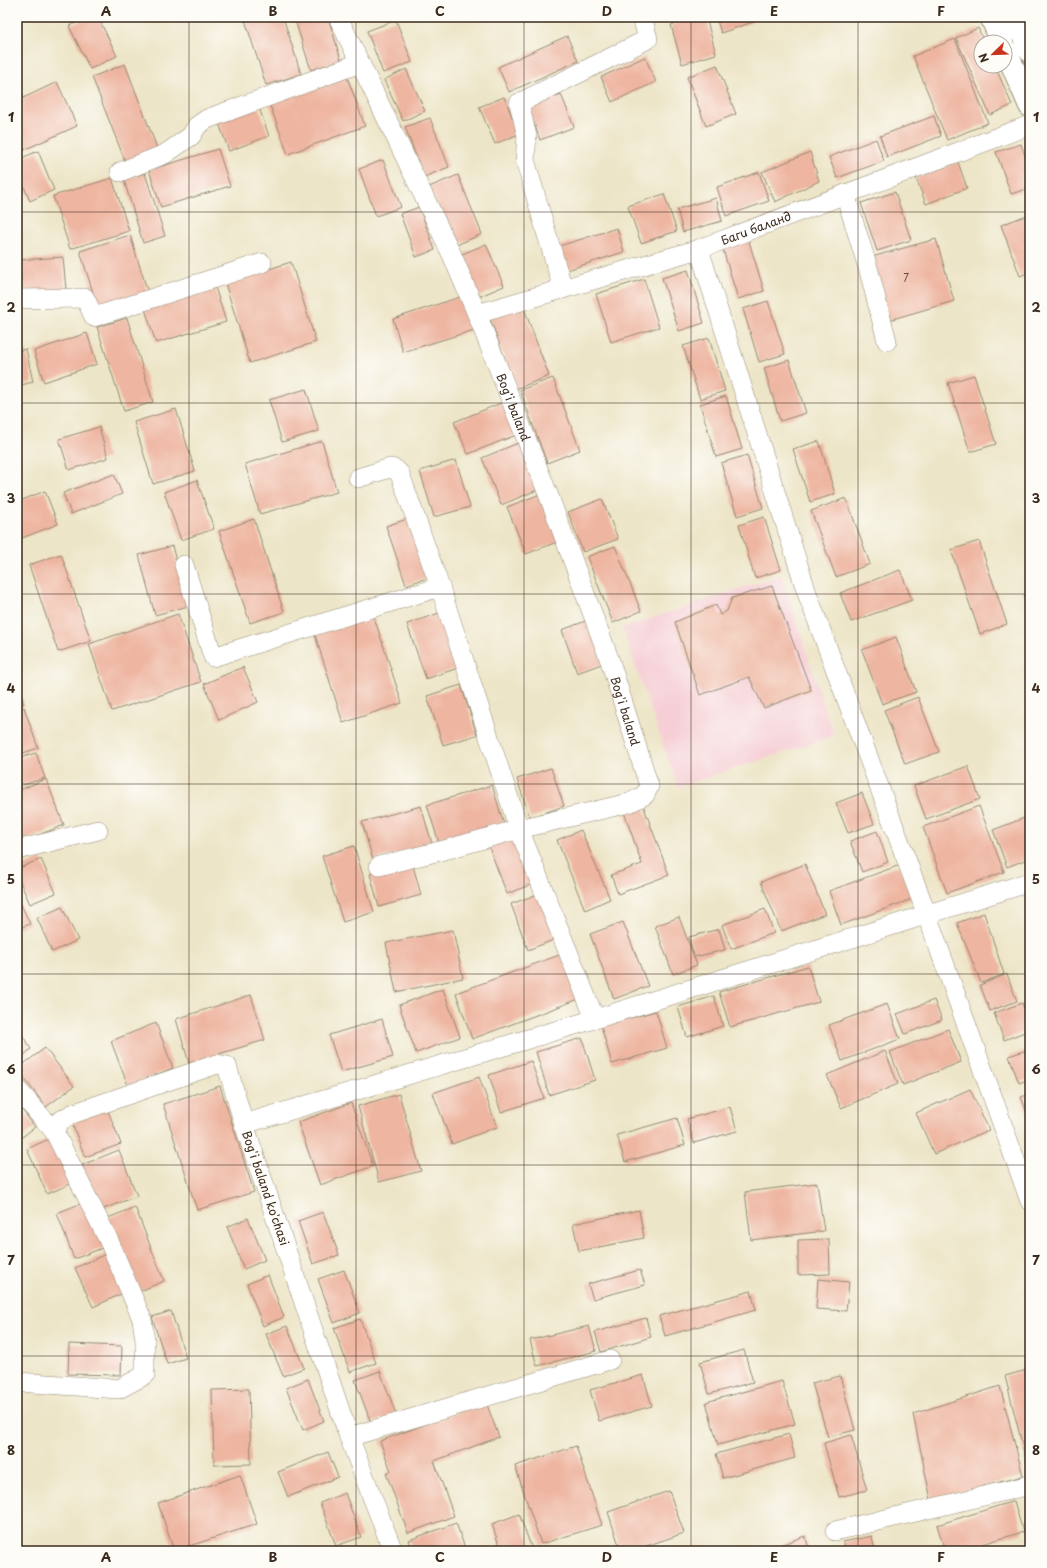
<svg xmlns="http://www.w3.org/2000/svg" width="1047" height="1568" viewBox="0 0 1047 1568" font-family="'Playpen Sans',sans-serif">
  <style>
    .built { fill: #f6cfd6 }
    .building { fill: #eeb5a0 }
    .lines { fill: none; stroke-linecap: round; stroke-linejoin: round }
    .street-casing { stroke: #948872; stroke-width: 20 }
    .primary-casing { stroke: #948872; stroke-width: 24 }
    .street { stroke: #fff; stroke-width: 19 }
    .primary { stroke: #fff; stroke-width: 22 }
    .grid { fill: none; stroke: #3b2a1e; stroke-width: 1; stroke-opacity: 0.55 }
    .labels { text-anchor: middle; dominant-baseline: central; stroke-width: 3; stroke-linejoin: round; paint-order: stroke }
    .number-label { font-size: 10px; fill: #684d3e }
    .street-label { font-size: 12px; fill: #3b2a1e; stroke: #fdfcf7 }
    .neatline { fill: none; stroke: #3b2a1e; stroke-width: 1.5 }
    .grid-label { font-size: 13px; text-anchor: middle; font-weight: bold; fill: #3b2a1e }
  </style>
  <rect width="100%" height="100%" fill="#fdfcf7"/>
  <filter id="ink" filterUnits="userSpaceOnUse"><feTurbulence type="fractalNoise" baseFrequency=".025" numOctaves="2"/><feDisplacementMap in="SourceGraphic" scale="8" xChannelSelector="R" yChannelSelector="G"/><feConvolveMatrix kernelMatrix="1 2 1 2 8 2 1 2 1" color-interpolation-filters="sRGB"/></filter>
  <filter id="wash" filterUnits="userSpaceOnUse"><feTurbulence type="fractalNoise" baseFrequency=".012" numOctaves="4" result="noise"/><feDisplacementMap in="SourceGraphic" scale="16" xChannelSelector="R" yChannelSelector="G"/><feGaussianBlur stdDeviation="0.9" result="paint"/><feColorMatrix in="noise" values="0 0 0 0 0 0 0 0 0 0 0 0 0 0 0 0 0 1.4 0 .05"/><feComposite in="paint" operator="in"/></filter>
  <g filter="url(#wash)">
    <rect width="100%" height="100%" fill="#ede5c7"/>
    <!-- built -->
    <path class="built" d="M781,575L834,736L678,787L622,628Z"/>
    <g id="blocks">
      <!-- building -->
      <path class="building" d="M89,17H98L117,56L90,69L69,26Z
        M244,17H283L301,74L266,85Z
        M294,17H328L341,60L311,70Z
        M699,17H706L716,54L682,64L671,25Z
        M716,17H751L753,22L721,33Z
        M396,20L412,62L383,73L367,31Z
        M978,28L984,42H981V66H995L1012,105L990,115L956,38Z
        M567,36L578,61L509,92L498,67Z
        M955,39L988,123L947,140L913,56Z
        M645,57L656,82L612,102L601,77Z
        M125,64L157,148L125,161L92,77Z
        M717,65L736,114L706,126L687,77Z
        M406,69L425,111L403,121L384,80Z
        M346,74L365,126L288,154L269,103Z
        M57,82L77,126L17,153V101Z
        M561,94L574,127L540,140L528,106Z
        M504,97L519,134L495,144L479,107Z
        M257,102L269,136L229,151L217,118Z
        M934,116L941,136L887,157L880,136Z
        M430,118L449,167L424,177L405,127Z
        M876,139L884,161L837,178L829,157Z
        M1021,144L1030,170V188L1011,194L996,152Z
        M218,149L230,186L161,207L149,170Z
        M38,151L54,190L30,201L17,170V160Z
        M810,152L819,181L775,202L762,172Z
        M383,160L401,207L376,216L359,169Z
        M958,162L967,188L926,204L916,178Z
        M759,172L769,201L726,216L717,187Z
        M145,173L165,236L143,243L124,180Z
        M458,175L482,234L454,246L429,187Z
        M112,178L129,231L70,249L53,196Z
        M895,192L911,240L877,251L861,203Z
        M664,194L677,231L641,243L628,206Z
        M716,198L722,221L683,232L677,209Z
        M419,207L435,250L416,257L400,214Z
        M1030,214V272L1020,276L1001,225Z
        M617,228L624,252L564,271L556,247Z
        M130,235L149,296L99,312L80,251Z
        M748,238L764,291L738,299L722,246Z
        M936,239L954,301L886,321L868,258Z
        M486,244L504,286L478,297L460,255Z
        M63,257L66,290L22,293L19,260Z
        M291,262L316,342L250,363L225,283Z
        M688,270L704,323L679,331L662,278Z
        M644,279L659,327L611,342L596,294Z
        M215,287L226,322L156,343L145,309Z
        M463,296L474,330L403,352L393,319Z
        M768,301L785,354L759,362L743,309Z
        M522,303L549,376L516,389L489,316Z
        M127,318L153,402L124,411L97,327Z
        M87,333L97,364L44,382L34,351Z
        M709,338L725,391L700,399L683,346Z
        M26,349L33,382L17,386V351Z
        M789,360L806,413L780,421L764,368Z
        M974,375L996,444L970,452L948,383Z
        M553,378L580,450L547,463L520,390Z
        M306,389L319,431L282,442L269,400Z
        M726,396L742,449L716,457L700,404Z
        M511,399L524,432L468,454L454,422Z
        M176,409L195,471L153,484L134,422Z
        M99,427L108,458L69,470L59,439Z
        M322,441L337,492L260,514L245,464Z
        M523,441L542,488L501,505L482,458Z
        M819,441L835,494L810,502L793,449Z
        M747,455L763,508L737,516L721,463Z
        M456,460L470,507L434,517L420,471Z
        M114,474L122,494L71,514L63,493Z
        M197,480L214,529L181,540L164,492Z
        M45,491L58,524L17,540V502Z
        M543,493L562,540L526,554L507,507Z
        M846,498L870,564L836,577L811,511Z
        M602,499L618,539L583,552L568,512Z
        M764,517L781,570L755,578L739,525Z
        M410,518L430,577L406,585L386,526Z
        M254,519L284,612L250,623L219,531Z
        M979,541L1007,624L980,634L951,550Z
        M172,546L188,606L155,615L139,555Z
        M615,546L641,611L613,623L587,557Z
        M61,554L91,641L58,652L29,565Z
        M900,570L912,600L851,622L840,593Z
        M772,586L811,690L764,708L749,677L700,695L675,622L716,605L720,615L727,611L732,598Z
        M1030,593V614L1024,595Z
        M439,613L458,668L426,679L407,624Z
        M178,614L201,682L112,711L89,644Z
        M373,614L402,703L343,723L315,635Z
        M591,619L607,662L577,673L562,630Z
        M896,637L916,692L882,704L862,650Z
        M243,667L258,702L219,720L204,684Z
        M17,683L24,704L17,706Z
        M461,685L477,735L443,745L427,696Z
        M918,697L939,752L905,764L884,710Z
        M24,707L38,748L17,755V710Z
        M36,753L45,778L17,787V759Z
        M968,766L980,799L926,819L914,786Z
        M551,768L564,806L530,818L517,779Z
        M46,779L64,825L21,842L17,829V791Z
        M492,785L504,824L439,843L427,805Z
        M862,793L874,824L848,833L836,803Z
        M643,805L669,875L618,894L611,875L642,864L624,812Z
        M421,806L432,844L373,860L362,822Z
        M979,806L1004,872L947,893L923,827Z
        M1027,817L1030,824V858L1007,867L993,830Z
        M581,830L610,899L585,910L557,840Z
        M877,831L888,862L862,872L850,841Z
        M519,836L537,882L507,894L489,847Z
        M354,846L374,912L343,922L322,856Z
        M41,859L56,893L30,904L17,875V869Z
        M412,862L421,895L379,907L370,874Z
        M805,864L825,914L781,931L761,882Z
        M900,865L912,899L841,925L829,891Z
        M538,894L556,939L528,950L511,904Z
        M17,896L30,924L17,929Z
        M62,907L78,940L52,952L37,918Z
        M765,909L774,933L731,949L722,925Z
        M984,913L1004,974L981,983L957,923Z
        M679,917L697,965L673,974L655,926Z
        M623,922L648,986L614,999L590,934Z
        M719,929L725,950L694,957L689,937Z
        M453,930L463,978L396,992L386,943Z
        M562,954L579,999L472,1039L456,993Z
        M808,966L819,1002L730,1027L719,992Z
        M1007,974L1017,1001L990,1011L980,985Z
        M443,989L460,1037L416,1053L399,1005Z
        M251,995L265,1040L189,1063L176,1019Z
        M714,996L723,1026L687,1037L678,1007Z
        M934,1000L942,1020L905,1034L897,1014Z
        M1022,1003L1030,1025V1030L1004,1040L994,1013Z
        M887,1004L900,1039L842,1061L829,1025Z
        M656,1011L667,1048L612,1064L601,1026Z
        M382,1019L393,1057L341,1072L329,1035Z
        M156,1023L173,1068L128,1086L111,1041Z
        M17,1027L31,1049L17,1061Z
        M948,1029L961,1062L903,1085L890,1052Z
        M582,1038L595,1080L549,1095L536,1052Z
        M45,1048L74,1086L46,1107L17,1069Z
        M1030,1049V1079L1019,1083L1009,1056Z
        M885,1051L898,1084L841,1108L827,1075Z
        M531,1061L544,1098L501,1112L489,1075Z
        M479,1077L497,1127L452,1144L433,1093Z
        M220,1086L254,1192L197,1210L163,1104Z
        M970,1089L989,1130L934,1154L916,1113Z
        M399,1094L421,1171L379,1182L358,1106Z
        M1030,1094V1121L1021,1097Z
        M17,1103L35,1127L17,1141Z
        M351,1103L373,1166L320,1185L298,1122Z
        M730,1107L737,1131L694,1143L687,1119Z
        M107,1108L121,1144L85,1157L71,1121Z
        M677,1118L685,1145L625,1162L617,1135Z
        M53,1137L73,1183L47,1194L27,1149Z
        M119,1150L137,1196L101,1210L82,1165Z
        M817,1183L824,1231L751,1240L745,1192Z
        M87,1201L105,1247L74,1259L57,1213Z
        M135,1207L164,1281L138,1292L108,1218Z
        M639,1210L644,1238L579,1251L573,1224Z
        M323,1212L339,1255L313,1264L298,1221Z
        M248,1218L265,1260L244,1269L227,1227Z
        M829,1239L830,1274L798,1275V1240Z
        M108,1253L126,1292L93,1307L75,1268Z
        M344,1270L360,1313L334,1323L318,1279Z
        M640,1270L645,1285L593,1299L588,1284Z
        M268,1275L284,1317L263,1326L247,1284Z
        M818,1279L849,1282L846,1311L816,1309Z
        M751,1291L756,1310L665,1336L659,1316Z
        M171,1311L186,1358L167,1364L152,1317Z
        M646,1318L651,1337L601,1352L595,1332Z
        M360,1319L376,1363L350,1372L334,1328Z
        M287,1326L304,1368L283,1376L266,1334Z
        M589,1326L596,1351L537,1366L530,1340Z
        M69,1344L122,1346L121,1375L68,1374Z
        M744,1350L753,1382L709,1394L700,1362Z
        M1030,1369V1472H1029L1005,1376Z
        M380,1371L396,1414L371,1423L355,1380Z
        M643,1375L652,1406L599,1421L590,1390Z
        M840,1376L855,1430L828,1437L812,1383Z
        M308,1379L324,1421L303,1430L286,1388Z
        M782,1381L795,1424L718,1445L706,1402Z
        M1000,1386L1023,1476L931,1500L913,1414Z
        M249,1389L251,1464L214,1465L212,1390Z
        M486,1402L499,1437L434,1461L454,1516L408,1533L386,1473L391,1471L380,1441Z
        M789,1434L795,1458L723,1478L716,1454Z
        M851,1435L867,1490L839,1497L824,1443Z
        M576,1446L602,1525L541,1544L515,1466Z
        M328,1452L338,1477L288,1497L278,1472Z
        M240,1475L257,1524L174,1551L158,1503Z
        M669,1491L684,1533L632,1551H621L608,1512Z
        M345,1493L361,1537L336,1546L320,1503Z
        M1014,1501L1023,1532L959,1551H945L937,1525Z
        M519,1514L532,1549L526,1551H501L492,1524Z
        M456,1523L466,1551H413L409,1540Z
        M805,1536L810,1551H764Z
        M872,1536L875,1551H844L843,1542Z"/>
    </g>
  </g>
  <g filter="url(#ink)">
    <use href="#blocks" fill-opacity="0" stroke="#948872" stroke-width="1"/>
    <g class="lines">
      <!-- street casing -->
      <g class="street-casing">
        <g id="street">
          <path id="s1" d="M338,17L452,255L477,314L550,499L610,661L649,786L645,795L629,803L519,829L595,1019"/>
          <path d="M120,172L165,154L191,136L197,126L207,119L360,63"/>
          <path d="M845,194L869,271L887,341"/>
          <path d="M699,249L807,593L927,915L1030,1201"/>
          <path d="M563,289L525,160L527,136L519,103L648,39L642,17"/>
          <path d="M17,299L85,298L94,317L262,263"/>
          <path id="s2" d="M477,314L699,249L1030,125"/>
          <path d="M358,478L390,468L395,469L400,474L440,587L519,829L448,849L379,866"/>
          <path d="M184,565L213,657L440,587"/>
          <path d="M17,850L98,830"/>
          <path d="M17,1089L54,1131L109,1241L142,1319L145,1341V1375L119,1389L17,1382"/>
          <path d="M54,1131L60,1121L72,1114L217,1064L227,1066L244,1124"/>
          <path d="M349,1437L610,1360"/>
          <path d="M835,1531L1030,1485"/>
          <path d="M393,1551L349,1437L244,1124L595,1019L1030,882"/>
        </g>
      </g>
      <!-- primary casing -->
      <g class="primary-casing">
        <path id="primary" d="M991,17L1002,42
          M1015,17L1030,51
          M1005,49L1030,106"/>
      </g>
      <!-- street -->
      <use href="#street" class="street"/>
      <!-- primary -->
      <use href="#primary" class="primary"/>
    </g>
  </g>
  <!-- grid -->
  <path class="grid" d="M189,17V1551M356,17V1551M524,17V1551M691,17V1551M858,17V1551M17,212H1030M17,403H1030M17,594H1030M17,784H1030M17,974H1030M17,1165H1030M17,1356H1030"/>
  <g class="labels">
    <!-- number labels -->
    <g class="number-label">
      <text x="906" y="277">7</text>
    </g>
    <!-- street labels -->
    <g class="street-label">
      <text stroke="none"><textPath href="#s2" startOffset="292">Баги баланд</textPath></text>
      <text stroke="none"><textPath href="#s1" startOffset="428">Bog'i baland</textPath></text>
      <text stroke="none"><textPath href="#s1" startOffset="752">Bog'i baland</textPath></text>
      <text transform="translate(266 1188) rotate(71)">Bog'i baland ko'chasi</text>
    </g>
  </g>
  <!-- margin -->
  <rect width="1047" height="1568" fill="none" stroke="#fdfcf7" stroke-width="44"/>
  <!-- north arrow -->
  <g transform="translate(993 54) rotate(247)"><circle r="19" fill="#fdfcf7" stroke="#afa8a0"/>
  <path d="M0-3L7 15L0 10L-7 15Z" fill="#c8321e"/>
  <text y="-6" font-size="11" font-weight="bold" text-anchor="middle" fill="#3b2a1e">N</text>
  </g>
  <rect x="22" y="22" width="1003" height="1524" class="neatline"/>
  <g class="grid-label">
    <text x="106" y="16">A</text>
    <text x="273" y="16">B</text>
    <text x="440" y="16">C</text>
    <text x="607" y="16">D</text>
    <text x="774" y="16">E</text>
    <text x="941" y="16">F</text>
    <text x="11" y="122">1</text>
    <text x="1036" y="122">1</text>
    <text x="11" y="312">2</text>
    <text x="1036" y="312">2</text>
    <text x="11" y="503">3</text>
    <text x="1036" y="503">3</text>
    <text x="11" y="693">4</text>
    <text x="1036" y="693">4</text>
    <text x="11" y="884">5</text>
    <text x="1036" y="884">5</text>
    <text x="11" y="1074">6</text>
    <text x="1036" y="1074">6</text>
    <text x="11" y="1265">7</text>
    <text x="1036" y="1265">7</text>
    <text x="11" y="1455">8</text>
    <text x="1036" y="1455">8</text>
    <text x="106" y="1562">A</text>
    <text x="273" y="1562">B</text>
    <text x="440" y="1562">C</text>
    <text x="607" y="1562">D</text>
    <text x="774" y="1562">E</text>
    <text x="941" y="1562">F</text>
  </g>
</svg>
